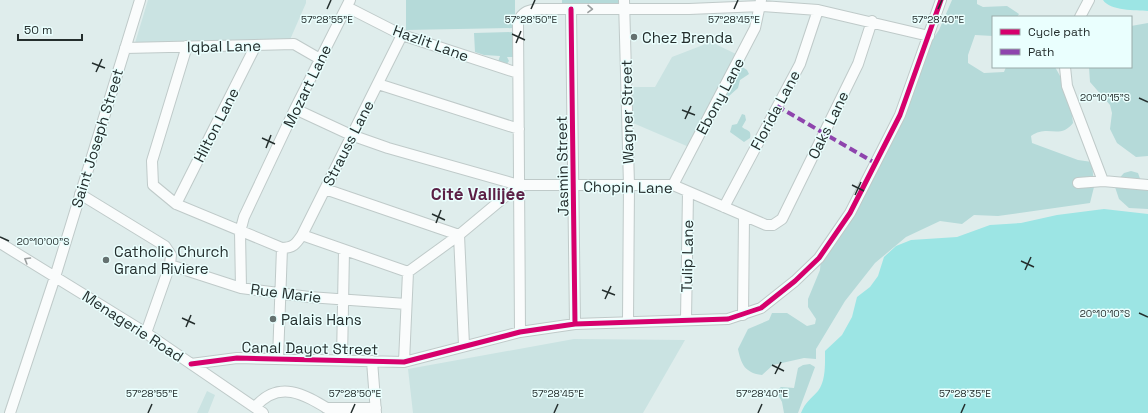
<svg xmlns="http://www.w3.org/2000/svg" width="1148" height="413" viewBox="0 0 1148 413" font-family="'Space Grotesk',sans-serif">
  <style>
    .built { fill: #cae3e2 }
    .green { fill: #b5dad9 }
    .water { fill: #9ce5e4 }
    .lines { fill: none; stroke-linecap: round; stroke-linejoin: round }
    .street-casing { stroke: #bfcac9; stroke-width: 12 }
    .street { stroke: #fafcfc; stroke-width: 10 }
    .quiet { stroke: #8e44ad; stroke-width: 4; stroke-dasharray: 8 4; stroke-linecap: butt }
    .cycleway-casing { stroke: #eafffe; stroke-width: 8 }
    .cycleway { stroke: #d6006c; stroke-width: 5 }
    .oneway { stroke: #9a9f9f }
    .ticks { fill: none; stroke: #242e2d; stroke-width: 1.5 }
    .poi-dot { fill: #657170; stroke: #eafffe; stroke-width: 1.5 }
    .labels { text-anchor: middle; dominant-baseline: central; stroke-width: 3; stroke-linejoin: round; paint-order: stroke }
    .poi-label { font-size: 15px; fill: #242e2d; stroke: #eafffe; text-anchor: start }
    .street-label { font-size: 15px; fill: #242e2d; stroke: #eafffe }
    .quarter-label { font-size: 17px; font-weight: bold; fill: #5a1f45; stroke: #eafffe }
    .ticks-label { font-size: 10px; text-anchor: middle; fill: #242e2d; stroke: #eafffe; stroke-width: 3; stroke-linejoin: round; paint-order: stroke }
  </style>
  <rect width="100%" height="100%" fill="#dfedec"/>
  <!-- built -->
  <path class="built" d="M148,0H306V3L289,42L135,43Z
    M711,42L736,54L689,147L633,123V87H655L672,57Z
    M574,339L685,340L643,413H413L408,369Z
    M207,391L215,395L208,413H197Z"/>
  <!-- green -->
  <path class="green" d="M406,0H515V28L406,30Z
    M562,0H619V4L562,5Z
    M952,0H977V4L983,7L1007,6L1019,14L1017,17H993V36L975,35L968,55V63L984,73L1004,72L1006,67H1055L1069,92L1073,123C1060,140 1048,124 1031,136L1032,143L1078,160L1092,162L1094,187L1090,203L998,216L974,215L962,224L940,221L906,237L875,263L845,301L816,349V359L804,358L773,365L762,375C745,373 741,364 738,349L748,329L769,320L772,313H787L807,326L815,324L816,319L808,307V299L820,270L821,258L852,213L928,46L939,30Z
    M1148,23V156L1136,157L1117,143L1110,129L1112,113L1110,105L1090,82L1089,67H1131V26Z
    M513,32V57H507L509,61L506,65L498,62L500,56L484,55L475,52L474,33Z
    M741,66L747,70L749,74L740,80L738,88L729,96L727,95L729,85L732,84V79L737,74L738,68Z
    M742,114L745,115L746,120L742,127C746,131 752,129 750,138L744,142L730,132L732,125L737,124Z
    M1131,171L1138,173L1143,187L1148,188V209L1129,208L1119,199L1114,184L1124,173Z
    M810,364L815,367L798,413H784L782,402L776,391L781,387L794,388L798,368L803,365Z"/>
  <!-- water -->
  <path class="water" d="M1103,0H1148V11C1136,10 1110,11 1103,0Z
    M1104,209L1148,214V413H801C806,401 810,400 818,391C826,381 825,363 825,351L842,335L852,317L857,297L870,287L878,276L884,257L896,246L911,240L957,237L990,225L1021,223L1057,215Z"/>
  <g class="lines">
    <!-- street casing -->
    <g class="street-casing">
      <path id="street" d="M624,0L629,185L628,321
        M347,7L402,35L518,73
        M571,9L575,324
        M1080,17L1089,0
        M187,46L152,161L153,185L176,204L282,248C293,248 296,244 302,235L402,35
        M125,48L294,44L320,59
        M1065,67L1067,86L1103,181
        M378,84L519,129
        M295,109L351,135L388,148L519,185H673L766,225H773L782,219L858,64L872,21
        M1078,183L1103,181L1148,185
        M673,185L755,28L761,0
        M325,189L459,235L464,345
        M80,194L165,246L171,255L170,265L146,333
        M176,204L256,45
        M724,207L800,64L818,10
        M302,235L408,272
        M0,243L146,333L263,413
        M170,265L241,288L309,297L406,304
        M408,272L459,235L519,185
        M241,288L240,232L244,217L295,109L350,0
        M743,315L744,216
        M686,320L688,192
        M520,332L518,22C522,12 527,11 537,9H689L761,6L818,10L929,36
        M278,359L282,248
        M342,360L344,250
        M372,361L376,413
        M404,362L408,272
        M191,364L237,358L404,362L520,332L575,324L728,319L761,308L795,281L819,258L850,213L900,115L941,0
        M255,407C281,377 308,397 335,413
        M326,408H376
        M10,413L55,277L140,0"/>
    </g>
    <!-- street -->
    <use href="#street" class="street"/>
    <!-- quiet -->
    <path class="quiet" d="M777,106L875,163"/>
    <!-- cycleway casing -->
    <g class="cycleway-casing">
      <path id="cycleway" d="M571,9L575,324
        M191,364L237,358L404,362L520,332L575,324L728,319L761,308L795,281L819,258L850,213L900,115L941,0"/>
    </g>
    <!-- cycleway -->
    <use href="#cycleway" class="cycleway"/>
  </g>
  <!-- one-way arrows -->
  <defs><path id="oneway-chevron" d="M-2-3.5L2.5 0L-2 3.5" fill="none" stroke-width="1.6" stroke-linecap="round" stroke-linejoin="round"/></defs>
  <g class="oneway">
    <use href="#oneway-chevron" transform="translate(590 9) rotate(1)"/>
    <use href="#oneway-chevron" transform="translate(27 260) rotate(-149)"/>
  </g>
  <!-- ticks -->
  <path class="ticks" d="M327,9L331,0M531,9L535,0M734,9L738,0M938,9L942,0M512,34L525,40M516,43L521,31M92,63L105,68M96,72L102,59M1139,98L1148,102M682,110L695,115M685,119L691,106M262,138L275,144M266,148L271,135M852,185L864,191M855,195L861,182M432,214L445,220M436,223L441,210M0,237L9,241M1021,261L1034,267M1025,270L1031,257M602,290L615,295M605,299L611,286M1139,313L1148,317M182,318L195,324M186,327L191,315M772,365L784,371M775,374L781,362M148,413L152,404M351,413L355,404M554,413L558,404M758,413L762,404M961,413L965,404"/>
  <!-- markers -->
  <g class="poi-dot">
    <circle cx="634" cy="37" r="4"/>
    <circle cx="106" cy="260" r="4"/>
    <circle cx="273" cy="319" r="4"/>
  </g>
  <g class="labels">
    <!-- poi labels -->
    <g class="poi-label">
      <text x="642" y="37">Chez Brenda</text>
      <text x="114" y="251">Catholic Church<tspan x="114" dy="17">Grand Riviere</tspan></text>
      <text x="281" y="319">Palais Hans</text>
    </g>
    <!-- street labels -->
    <g class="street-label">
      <text transform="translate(431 43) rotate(20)">Hazlit Lane</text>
      <text transform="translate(224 46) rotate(-1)">Iqbal Lane</text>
      <text transform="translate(307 86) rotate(-64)">Mozart Lane</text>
      <text transform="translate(720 96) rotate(-62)">Ebony Lane</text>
      <text transform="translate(775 110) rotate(-62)">Florida Lane</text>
      <text transform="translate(627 112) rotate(-91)">Wagner Street</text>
      <text transform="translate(216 125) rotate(-63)">Hilton Lane</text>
      <text transform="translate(828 125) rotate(-64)">Oaks Lane</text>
      <text transform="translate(97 138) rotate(-73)">Saint Joseph Street</text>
      <text transform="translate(348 143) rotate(-63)">Strauss Lane</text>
      <text transform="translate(562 166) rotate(-91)">Jasmin Street</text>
      <text transform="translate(628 187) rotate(1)">Chopin Lane</text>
      <text transform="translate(687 256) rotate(-89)">Tulip Lane</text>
      <text transform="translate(286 293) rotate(7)">Rue Marie</text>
      <text transform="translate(133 326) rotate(33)">Menagerie Road</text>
      <text transform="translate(310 348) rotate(1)">Canal Dayot Street</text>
    </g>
    <!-- quarter labels -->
    <g class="quarter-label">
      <text x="478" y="194">Cité Vallijée</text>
    </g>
  </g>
  <g class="ticks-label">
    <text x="327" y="23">57°28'55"E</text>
    <text x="531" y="23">57°28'50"E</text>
    <text x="734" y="23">57°28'45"E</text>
    <text x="938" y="23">57°28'40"E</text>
    <text x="1105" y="101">20°10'15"S</text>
    <text x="43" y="245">20°10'00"S</text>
    <text x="1105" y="317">20°10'10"S</text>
    <text x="152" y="397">57°28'55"E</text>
    <text x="355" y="397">57°28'50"E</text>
    <text x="558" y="397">57°28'45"E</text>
    <text x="762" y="397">57°28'40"E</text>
    <text x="965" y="397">57°28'35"E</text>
  </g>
  <!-- legend -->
  <rect x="992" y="16" width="140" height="52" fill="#eafffe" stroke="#9babaa"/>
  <rect x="1000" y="29" width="20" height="6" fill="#d6006c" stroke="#9babaa"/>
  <text x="1028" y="36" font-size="12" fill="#242e2d">Cycle path</text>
  <rect x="1000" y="49" width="20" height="6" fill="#8e44ad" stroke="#9babaa"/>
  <text x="1028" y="56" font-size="12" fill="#242e2d">Path</text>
  <!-- scale -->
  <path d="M18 34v6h64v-6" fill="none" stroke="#242e2d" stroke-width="2"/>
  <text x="24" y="34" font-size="12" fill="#242e2d" stroke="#eafffe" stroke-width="3" paint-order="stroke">50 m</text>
</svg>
